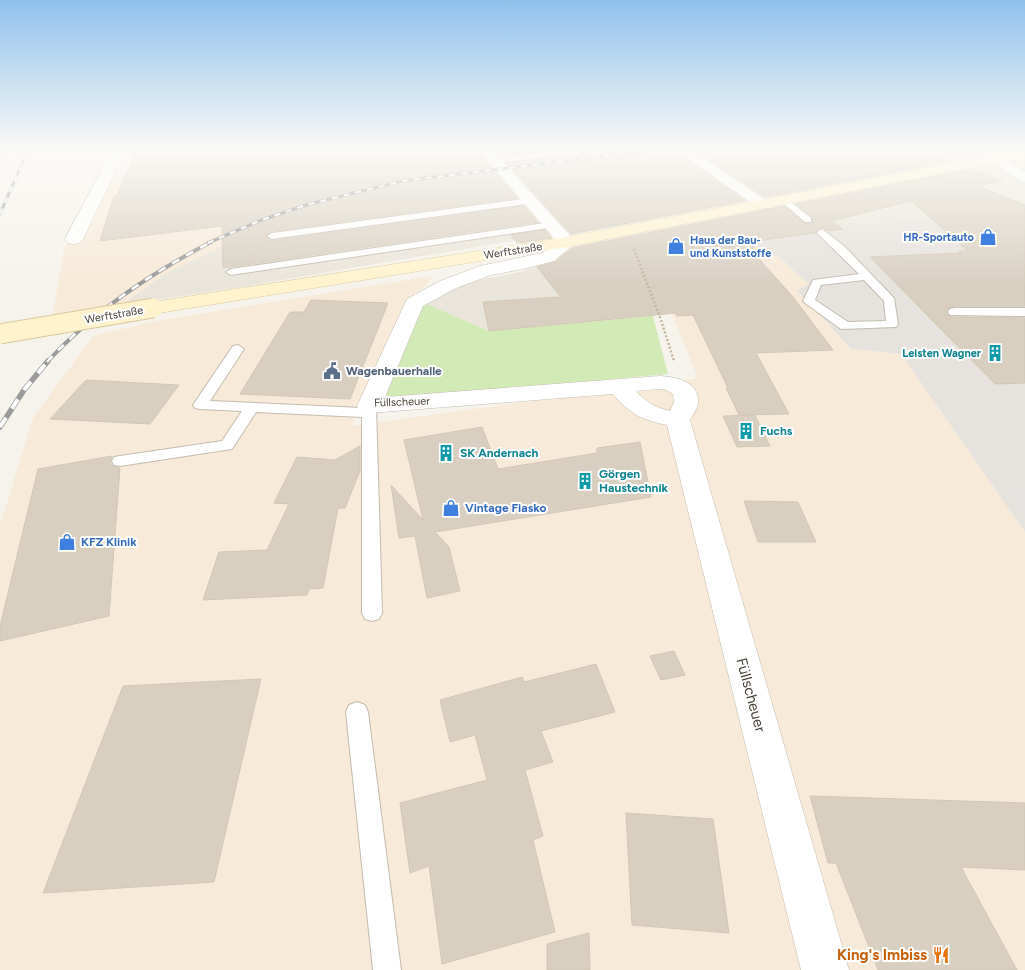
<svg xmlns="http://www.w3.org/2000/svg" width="1025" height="970" viewBox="0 0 1025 970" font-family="Figtree,sans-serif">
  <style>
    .residential { fill: #eae5da }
    .commercial { fill: #f7ead8 }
    .industrial { fill: #e6e2dd }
    .green { fill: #d2eab5 }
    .parking { fill: #e5e3e0 }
    .building { fill: #d8cfc1; stroke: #d3c7b4 }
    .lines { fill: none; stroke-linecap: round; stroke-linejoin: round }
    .lane-casing { stroke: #c2bbae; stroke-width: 2 }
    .street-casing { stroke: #c2bbae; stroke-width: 1 }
    .secondary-casing { stroke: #d6c79b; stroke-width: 1 }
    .path { stroke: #c4b79f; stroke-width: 2.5; stroke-dasharray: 2 2; stroke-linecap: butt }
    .lane { fill: #fff; fill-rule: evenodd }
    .street { fill: #fff; fill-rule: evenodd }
    .secondary { fill: #fff3cd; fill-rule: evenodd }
    .rail-far2-casing { stroke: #9a9a9a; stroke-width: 3 }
    .rail-far1-casing { stroke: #9a9a9a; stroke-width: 4 }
    .rail-casing { stroke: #9a9a9a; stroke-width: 5.5 }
    .rail-far2 { stroke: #fff; stroke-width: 2; stroke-dasharray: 6; stroke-linecap: butt }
    .rail-far1 { stroke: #fff; stroke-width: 2.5; stroke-dasharray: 8; stroke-linecap: butt }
    .rail { stroke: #fff; stroke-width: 4; stroke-dasharray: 11; stroke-linecap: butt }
    .secondary-bridge-casing { stroke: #d6c79b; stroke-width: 21; stroke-linecap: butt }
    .secondary-bridge { stroke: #fff3cd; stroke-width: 19 }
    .labels { text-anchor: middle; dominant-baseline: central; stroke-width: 4; stroke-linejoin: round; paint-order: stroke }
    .far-shop-label { font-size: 11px; font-weight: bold; fill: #366cbe; stroke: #fff; text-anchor: end }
    .far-street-label { font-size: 11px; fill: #4b4439; stroke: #fff }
    .far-culture-label { font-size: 11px; font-weight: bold; fill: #0d838f; stroke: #fff; text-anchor: end }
    .service-label { font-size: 12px; font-weight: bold; fill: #4e5e75; stroke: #fff; text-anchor: start }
    .culture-label { font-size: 12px; font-weight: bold; fill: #0d838f; stroke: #fff; text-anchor: start }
    .shop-label { font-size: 12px; font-weight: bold; fill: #366cbe; stroke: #fff; text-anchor: start }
    .near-street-label { font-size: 15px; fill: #4b4439; stroke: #fff }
    .near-food-label { font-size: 15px; font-weight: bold; fill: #c56008; stroke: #fff; text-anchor: end }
  </style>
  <rect width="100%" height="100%" fill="#f6f3ec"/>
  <!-- residential -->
  <path class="residential" d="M403,150H1025V220L841,223L813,208L763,198L235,288L122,305L166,273Z
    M624,242L653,316L489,331L424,303L462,283L520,272L551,260L563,253Z"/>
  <!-- commercial -->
  <path class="commercial" d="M335,150L224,245L166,273L122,305L53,315L64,248L103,178Z
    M737,222L810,284L797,289L851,349L901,354L1025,532V970H0V525L33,418L93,336L156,321L433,276L426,286L415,293L351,426L698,378L647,252Z"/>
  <!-- industrial -->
  <path class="industrial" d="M813,208L841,223L1025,220V532L901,354L851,349L797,290L809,284L778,256H767L737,222Z"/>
  <!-- green -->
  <path class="green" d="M424,303L489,331L653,316L668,374L381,400Z"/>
  <!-- parking -->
  <path class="parking" d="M1006,486L1025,487V516Z"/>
  <!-- building -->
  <path class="building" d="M137,150H476L517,198L272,231L265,237L272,241L524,206L538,222L223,268L222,226L100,241L114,196L117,195Z
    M495,150H547L500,156Z
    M584,150H673L745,201L571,234L507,163L578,155Z
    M695,150H923L951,161L765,197Z
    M972,169L1003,181L978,186L1025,205V306H954L948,308L946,313L950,317L1025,318V383L995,384L870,257L961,253L959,251H968L911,201L831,221L843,229L828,231L822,227L815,233L749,242L764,258L759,259L793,297L833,350L756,353L789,414L739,415L726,388H728L693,315L677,316L676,313L489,331L483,302L561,297L537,267L555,262L572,248L784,206L804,223L811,224L813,222L812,217L796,204Z
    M545,230L552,238L517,243L511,235Z
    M311,300L388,303L350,399L240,394L290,312H304Z
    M86,380L179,385L150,424L50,419Z
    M755,415L770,446L737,447L723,416Z
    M482,427L498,469L597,453V448L640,442L651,497L435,532L449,547L460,591L427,598L415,536L399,538L391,485L423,520L404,440Z
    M360,446V471L345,508H338L323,588L309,589L307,595L203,600L219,552L267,550L289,504L274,503L297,457L335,460Z
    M112,456L110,462L112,466L120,468L109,616L0,641V626L38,469Z
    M744,501L798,502L816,542H758Z
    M674,651L685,675L661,680L650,656Z
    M596,664L615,712L541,731L553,762L525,770L543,836L533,840L555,932L442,964L429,866L410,873L400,803L487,780L475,735L450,742L440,700L522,677L524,682Z
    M261,679L214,882L43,893L123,686Z
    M810,796L1025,803V870L961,867L1017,970H878L836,863H828Z
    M626,813L713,819L729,933L632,925Z
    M589,933L590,970H547V944Z"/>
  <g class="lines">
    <!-- lane casing -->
    <g class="lane-casing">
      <path id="lane" d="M564,150L582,151L578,153L495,163L491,161L495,159Z
        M531,198L534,199V203L272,239L267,236L272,233Z
        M786,198L811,218V222H805L783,203L781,201Z
        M552,222L555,223V227L231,275L226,272L231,269Z
        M822,229L844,246L894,298L898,324L896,327L841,329L805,303L803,301L813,280L859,274L818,234L817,232ZM864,280L884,301L886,321L848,322L815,300L821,285Z
        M954,308H1025V316L950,315L948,312L950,309Z
        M238,345L244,349L210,401L362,408L364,403H374L376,406L382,613L379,619L372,621L365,619L362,613V417L256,412L232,449L120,466L114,465L112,461L114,457L120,456L222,441L242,411L200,409L195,408L193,405L233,346Z
        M357,702L365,705L368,712L401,970H373L346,712L349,705Z"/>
    </g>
    <!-- street casing -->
    <g class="street-casing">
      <path id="street" d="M112,150H126L83,239L80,243L74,244L68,243L65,239Z
        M478,150H492L576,242L554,261L523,269L491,275L454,289L423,306L385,397L660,376C675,377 699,381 698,402C698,408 693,414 690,420L849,970H801L667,425C642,420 630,414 613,394L369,413L360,411L357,406L407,299L440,281L480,266L542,253L557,241ZM660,389L666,390L673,394L674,402L670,411C657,408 645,402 636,391Z
        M675,150H691L773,205L771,208H759Z
        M975,150H991L1025,172V182L1020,181Z"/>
    </g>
    <!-- secondary casing -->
    <g class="secondary-casing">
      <path id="secondary" d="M1025,153V161L995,163L567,247L153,314L146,312L143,308L146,304L153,302L567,237L995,155Z"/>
    </g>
    <!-- path -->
    <path class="path" d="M634,249L661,320L674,361"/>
    <!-- lane -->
    <use href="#lane" class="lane"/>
    <!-- street -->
    <use href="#street" class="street"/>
    <!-- secondary -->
    <use href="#secondary" class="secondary"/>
    <!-- rail-far2 casing -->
    <g class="rail-far2-casing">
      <path id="rail-far2" d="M0,156L3,150
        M0,214L28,150
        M208,243L259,221L306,205L402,181L655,150"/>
    </g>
    <!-- rail-far1 casing -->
    <g class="rail-far1-casing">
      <path id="rail-far1" d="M47,362C94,311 150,274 211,242"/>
    </g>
    <!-- rail casing -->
    <g class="rail-casing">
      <path id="rail" d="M0,427L24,390L48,361"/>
    </g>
    <!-- rail-far2 -->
    <use href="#rail-far2" class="rail-far2"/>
    <!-- rail-far1 -->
    <use href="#rail-far1" class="rail-far1"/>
    <!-- rail -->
    <use href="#rail" class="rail"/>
    <!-- secondary-bridge casing -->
    <g class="secondary-bridge-casing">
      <path id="secondary-bridge" d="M0,334L153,308"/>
    </g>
    <!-- secondary-bridge -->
    <use href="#secondary-bridge" class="secondary-bridge"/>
  </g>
  <!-- sky -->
  <linearGradient id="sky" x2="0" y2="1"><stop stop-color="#8fc1ec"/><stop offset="0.52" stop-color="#fbfaf6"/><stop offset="1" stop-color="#fbfaf6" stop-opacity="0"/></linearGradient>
  <rect width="1025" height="286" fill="url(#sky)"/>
  <!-- icons -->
  <defs>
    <g id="shop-bare" transform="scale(1.35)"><path d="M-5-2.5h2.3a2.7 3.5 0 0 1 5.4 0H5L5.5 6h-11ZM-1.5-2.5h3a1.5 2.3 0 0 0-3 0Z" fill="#3f7fe0" stroke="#fff" stroke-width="2.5" paint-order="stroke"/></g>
    <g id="building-bare" transform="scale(1.35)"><path d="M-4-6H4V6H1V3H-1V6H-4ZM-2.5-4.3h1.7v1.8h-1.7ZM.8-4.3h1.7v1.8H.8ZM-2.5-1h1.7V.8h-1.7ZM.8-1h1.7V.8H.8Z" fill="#0f9aa8" stroke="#fff" stroke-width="2.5" paint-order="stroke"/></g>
    <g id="civic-bare" transform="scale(1.35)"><path d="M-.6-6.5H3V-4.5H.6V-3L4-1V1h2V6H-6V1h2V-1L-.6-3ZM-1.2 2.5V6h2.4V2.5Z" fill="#5c6f8a" stroke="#fff" stroke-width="2.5" paint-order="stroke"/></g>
    <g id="restaurant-bare" transform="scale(1.35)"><path d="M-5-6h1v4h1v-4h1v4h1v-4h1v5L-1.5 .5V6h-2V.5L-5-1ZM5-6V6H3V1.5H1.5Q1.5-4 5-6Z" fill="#e8710a" stroke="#fff" stroke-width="2.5" paint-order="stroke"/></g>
  </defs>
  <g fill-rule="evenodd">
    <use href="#shop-bare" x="988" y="237"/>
    <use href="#shop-bare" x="676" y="246"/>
    <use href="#building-bare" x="995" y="353"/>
    <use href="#civic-bare" x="332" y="371"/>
    <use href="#building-bare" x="746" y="431"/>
    <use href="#building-bare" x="446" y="453"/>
    <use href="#building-bare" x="585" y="481"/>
    <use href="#shop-bare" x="451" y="508"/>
    <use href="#shop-bare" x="67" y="542"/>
    <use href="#restaurant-bare" x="941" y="955"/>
  </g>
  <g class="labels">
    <!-- far-shop labels -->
    <g class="far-shop-label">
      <text x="974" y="237">HR-Sportauto</text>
      <text x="690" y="240" text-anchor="start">Haus der Bau-<tspan x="690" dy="13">und Kunststoffe</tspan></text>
    </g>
    <!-- far-street labels -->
    <g class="far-street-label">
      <text transform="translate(513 251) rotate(-9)">Werftstraße</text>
      <text transform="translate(114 315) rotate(-10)">Werftstraße</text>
      <text transform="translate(402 402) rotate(-2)">Füllscheuer</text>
    </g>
    <!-- far-culture labels -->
    <g class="far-culture-label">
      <text x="981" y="353">Leisten Wagner</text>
    </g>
    <!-- service labels -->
    <g class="service-label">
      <text x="346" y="371">Wagenbauerhalle</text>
    </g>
    <!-- culture labels -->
    <g class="culture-label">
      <text x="760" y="431">Fuchs</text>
      <text x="460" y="453">SK Andernach</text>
      <text x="599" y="474">Görgen<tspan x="599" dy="14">Haustechnik</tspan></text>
    </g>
    <!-- shop labels -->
    <g class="shop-label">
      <text x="465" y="508">Vintage Fiasko</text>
      <text x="81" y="542">KFZ Klinik</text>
    </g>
    <!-- near-street labels -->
    <g class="near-street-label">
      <text transform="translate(751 695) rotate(75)">Füllscheuer</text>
    </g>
    <!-- near-food labels -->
    <g class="near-food-label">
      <text x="927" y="955">King's Imbiss</text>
    </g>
  </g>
</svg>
